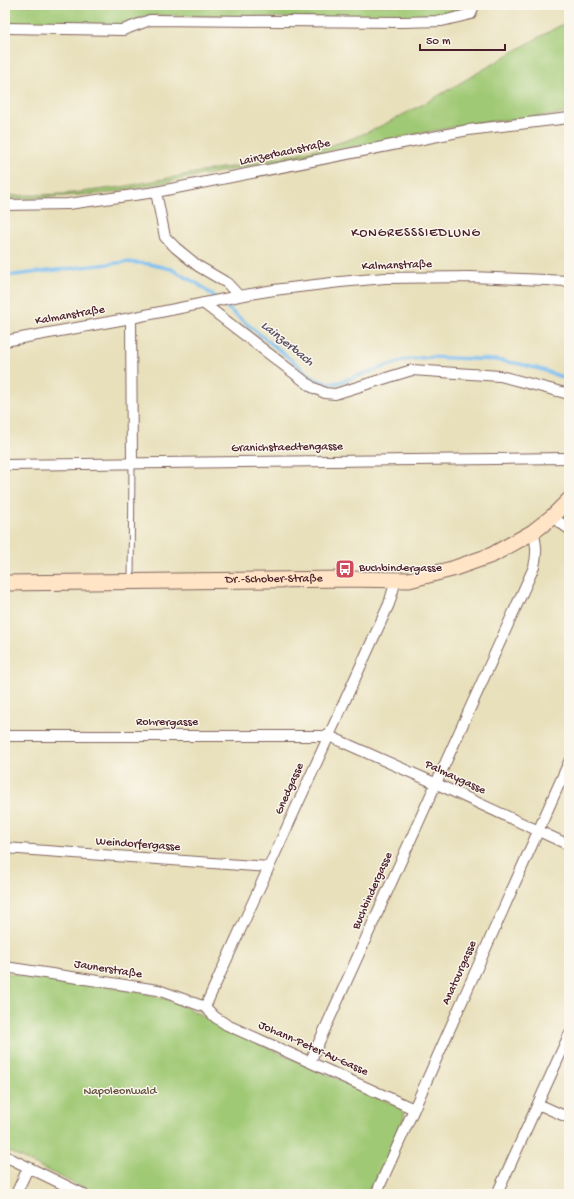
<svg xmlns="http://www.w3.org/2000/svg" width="574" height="1199" viewBox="0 0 574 1199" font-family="'Gochi Hand',sans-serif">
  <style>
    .green { fill: #a0c975; stroke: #757450 }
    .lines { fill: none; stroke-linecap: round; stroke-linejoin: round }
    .stream { stroke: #7bbef1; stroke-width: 3.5 }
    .lane-casing { stroke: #81635d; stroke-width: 7 }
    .street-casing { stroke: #81635d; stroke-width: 12 }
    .secondary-casing { stroke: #81635d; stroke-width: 17 }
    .lane { stroke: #fff; stroke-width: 5 }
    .street { stroke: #fff; stroke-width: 10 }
    .secondary { stroke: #ffe4c6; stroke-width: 15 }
    .labels { text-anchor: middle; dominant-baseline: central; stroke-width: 3; stroke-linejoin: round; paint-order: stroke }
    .street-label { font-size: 12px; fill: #4a1f2b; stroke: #fbf7ec }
    .poi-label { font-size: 12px; fill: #4a1f2b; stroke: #fbf7ec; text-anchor: start }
    .park-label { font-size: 12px; fill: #645241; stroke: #fbf7ec }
    .neighbourhood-label { font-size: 13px; letter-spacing: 1px; fill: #4a1f2b; stroke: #fbf7ec }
    .water-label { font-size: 13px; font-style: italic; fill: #594f66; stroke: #fbf7ec }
  </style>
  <rect width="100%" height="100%" fill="#fbf7ec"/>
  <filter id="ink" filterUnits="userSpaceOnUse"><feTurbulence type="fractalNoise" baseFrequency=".025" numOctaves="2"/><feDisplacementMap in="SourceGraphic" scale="8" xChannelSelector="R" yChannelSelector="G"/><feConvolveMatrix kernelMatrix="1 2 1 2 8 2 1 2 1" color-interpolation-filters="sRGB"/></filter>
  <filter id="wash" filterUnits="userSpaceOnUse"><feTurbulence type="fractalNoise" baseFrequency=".012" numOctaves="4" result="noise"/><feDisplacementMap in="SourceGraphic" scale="16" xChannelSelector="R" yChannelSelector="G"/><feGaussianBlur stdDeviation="0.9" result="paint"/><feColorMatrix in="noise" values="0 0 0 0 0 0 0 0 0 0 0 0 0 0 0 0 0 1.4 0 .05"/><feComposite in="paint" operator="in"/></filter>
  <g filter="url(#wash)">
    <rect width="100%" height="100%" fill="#e8e0bb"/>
    <!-- green -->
    <path class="green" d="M5,5H461L464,7L447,15L411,20L147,15L135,21L122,26L5,24Z
      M569,21V113L469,124L110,193L5,200V196L64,194L122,187L221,168C237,167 252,162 268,159C297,154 326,148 353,138C375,130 396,118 416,108C468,80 517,48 569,21Z
      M5,973L105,986L140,992L167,999L188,1008L220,1026L401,1108L404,1113V1118L371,1194H96L5,1150Z"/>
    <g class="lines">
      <!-- stream -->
      <path class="stream" d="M5,276L126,262L149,264L171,269L198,284L216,298
        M220,302L315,379L323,382L337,383L405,360L429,357L496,360L520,364L543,370L569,380"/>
    </g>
  </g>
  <g filter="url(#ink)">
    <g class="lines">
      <!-- lane casing -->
      <g class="lane-casing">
        <path id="lane" d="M131,580L132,463"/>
      </g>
      <!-- street casing -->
      <g class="street-casing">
        <path id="street" d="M5,28L123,30L150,20L402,22L442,21L471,14L474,5
          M156,192L165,237L176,248L198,266L227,283L239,296
          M5,205L68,204L156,192L468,130L569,118
          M203,303L312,387L325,393L335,394L412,370L500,376L569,394
          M131,318L132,463
          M5,341L131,318L239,296L274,290L340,282L385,278L470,277L569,281
          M5,465L569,458
          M552,517L569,529
          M5,736H329L437,784L569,845
          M5,848L269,867
          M5,967L158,990L205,1007L215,1017L227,1025L414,1109
          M205,1007L389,604L396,580
          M310,1062L534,567C537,554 537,545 533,532
          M538,1104L569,1118
          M5,1156L83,1194
          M16,1194L28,1168
          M376,1194L569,762
          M497,1194L569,1035"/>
      </g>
      <!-- secondary casing -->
      <g class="secondary-casing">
        <g id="secondary">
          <path id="s1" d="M5,583L345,579L409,580L452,569L492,555L533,532L552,517L569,500"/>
        </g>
      </g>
      <!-- lane -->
      <use href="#lane" class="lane"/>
      <!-- street -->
      <use href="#street" class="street"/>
      <!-- secondary -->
      <use href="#secondary" class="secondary"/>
    </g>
  </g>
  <!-- icons -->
  <defs>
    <g id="bus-square" transform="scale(1)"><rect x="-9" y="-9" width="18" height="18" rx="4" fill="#d1495b" stroke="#fbf7ec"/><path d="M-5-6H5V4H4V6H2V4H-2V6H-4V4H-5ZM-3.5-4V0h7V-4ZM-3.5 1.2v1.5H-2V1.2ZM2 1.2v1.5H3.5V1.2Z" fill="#fff"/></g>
  </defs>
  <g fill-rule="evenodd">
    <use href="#bus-square" x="345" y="569"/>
  </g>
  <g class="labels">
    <!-- street labels -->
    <g class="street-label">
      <text transform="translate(285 153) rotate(-12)">Lainzerbachstraße</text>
      <text transform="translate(397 266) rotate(-2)">Kalmanstraße</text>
      <text transform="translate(70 316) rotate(-10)">Kalmanstraße</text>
      <text transform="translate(287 448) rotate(-1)">Granichstaedtengasse</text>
      <text stroke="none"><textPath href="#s1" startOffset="269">Dr.-Schober-Straße</textPath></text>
      <text x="167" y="723">Rohrergasse</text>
      <text transform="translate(455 778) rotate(25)">Palmaygasse</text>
      <text transform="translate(290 789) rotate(-66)">Gnedgasse</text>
      <text transform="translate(138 845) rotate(4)">Weindorfergasse</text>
      <text transform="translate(373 891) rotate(-66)">Buchbindergasse</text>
      <text transform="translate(108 970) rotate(9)">Jaunerstraße</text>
      <text transform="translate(460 973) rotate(-66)">Anatourgasse</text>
      <text transform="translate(313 1049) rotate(24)">Johann-Peter-Au-Gasse</text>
    </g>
    <!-- poi labels -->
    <g class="poi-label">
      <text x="359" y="569">Buchbindergasse</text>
    </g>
    <!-- park labels -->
    <g class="park-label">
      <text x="120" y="1092">Napoleonwald</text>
    </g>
    <!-- neighbourhood labels -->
    <g class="neighbourhood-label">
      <text x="416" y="233">KONGRESSSIEDLUNG</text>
    </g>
    <!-- water labels -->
    <g class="water-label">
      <text transform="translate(287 344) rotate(39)">Lainzerbach</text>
    </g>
  </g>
  <!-- margin -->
  <rect width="574" height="1199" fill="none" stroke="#fbf7ec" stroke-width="20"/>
  <!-- scale -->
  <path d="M420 44v6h85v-6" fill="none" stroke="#4a1f2b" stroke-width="2"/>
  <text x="426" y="44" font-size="12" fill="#4a1f2b" stroke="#fbf7ec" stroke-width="3" paint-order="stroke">50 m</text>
</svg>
